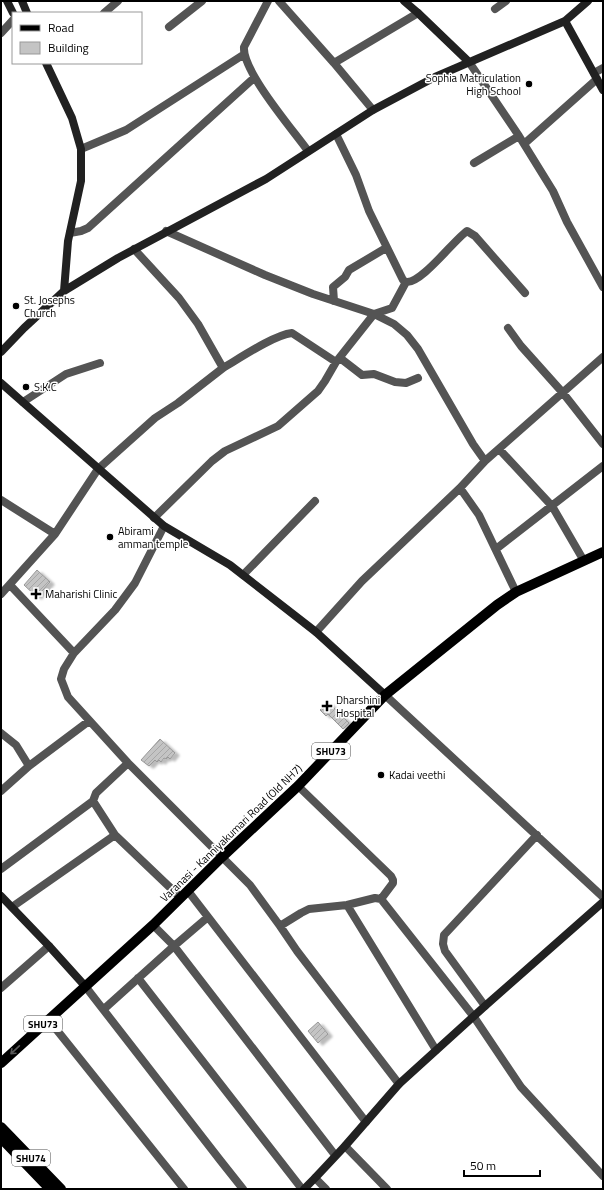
<svg xmlns="http://www.w3.org/2000/svg" width="604" height="1190" viewBox="0 0 604 1190" font-family="'Titillium Web',sans-serif">
  <style>
    .building { fill: url(#building-hatch); stroke: #989898; filter: url(#shadow) }
    .lines { fill: none; stroke-linecap: round; stroke-linejoin: round }
    .street { stroke: #545454; stroke-width: 8 }
    .secondary { stroke: #212121; stroke-width: 8 }
    .primary { stroke: #000; stroke-width: 10 }
    .oneway { stroke: #595959 }
    .poi-dot { fill: #000; stroke: #fff; stroke-width: 1.5 }
    .labels { text-anchor: middle; dominant-baseline: central; stroke-width: 3; stroke-linejoin: round; paint-order: stroke }
    .shield { fill: #fff; stroke: #4c4c4c; stroke-width: 1 }
    .shield-label { font-size: 10px; font-weight: bold; fill: #000 }
    .poi-label { font-size: 11px; fill: #000; stroke: #fff; text-anchor: start }
    .street-label { font-size: 11px; fill: #000; stroke: #fff }
  </style>
  <defs>
    <pattern id="building-hatch" width="6" height="6" patternUnits="userSpaceOnUse"><rect width="6" height="6" fill="#c4c4c4"/><path d="M-1 1l2-2M0 6l6-6M5 7l2-2" fill="none" stroke="#a7a7a7"/></pattern>
    <filter id="shadow"><feDropShadow dx="4.5" dy="2.5" stdDeviation="1" flood-color="#0004"/></filter>
  </defs>
  <rect width="100%" height="100%" fill="#fff"/>
  <!-- building -->
  <path class="building" d="M37,570L50,582L37,597L24,585Z
    M328,702L349,723L343,729L328,714L326,716L320,710Z
    M160,739L175,753L170,759L168,757L166,759L164,758L161,762L159,760L157,762L155,760L149,766L141,760Z
    M318,1022L328,1034L318,1043L308,1031Z"/>
  <g class="lines">
    <!-- street -->
    <path class="street" d="M268,1L244,47C242,71 293,130 308,151
      M279,1L334,63L373,110
      M495,9L506,1
      M104,13L118,1
      M169,27L202,1
      M1,33L13,20
      M469,62L519,136L553,191L567,222L603,287
      M334,63L418,13
      M594,73L603,68
      M336,134L356,175L369,211L403,280L406,282C421,284 454,240 467,231L475,236L525,293
      M524,144L597,79
      M81,149L126,130L243,55
      M474,163L519,136
      M166,231L265,275L313,294L374,314L394,324L407,335L418,349L473,444L485,461
      M70,233L81,231L88,228L254,78
      M334,301L333,287L345,277L349,270L386,248
      M508,328L521,346L563,393L603,444
      M340,358L362,375L374,374L395,382L406,383L418,378
      M223,368C240,358 274,335 292,333L336,362
      M23,402L66,374L100,363
      M499,449L552,506L584,561
      M460,488L479,515L516,592
      M1,500L55,534
      M154,518L212,461L225,451L278,426L318,391L325,381L336,362L374,314L392,308L406,282
      M496,549L603,466
      M243,575L315,501
      M10,585L74,653L64,669L61,679L68,697L128,763L250,885L280,926L297,951L399,1084
      M1,594L55,534L98,469L155,418L178,403L223,368L198,324L179,298L134,249
      M316,632L362,581L460,488L485,461L603,357
      M74,653L115,610L135,583L164,526
      M385,695L603,897
      M1,733L16,745L29,766
      M128,763L96,793L93,801L115,835L181,898
      M298,786L391,876L393,880V883L381,899
      M1,791L29,766L89,721
      M1,869L93,801
      M188,891L366,1122
      M347,905L436,1050
      M12,907L115,835
      M153,925L174,946L335,1155
      M280,926L301,913L309,909L347,905L375,898L381,899L474,1017L521,1087L603,1176
      M138,978L302,1189
      M85,986L220,1160L243,1189
      M1,988L49,946
      M485,1006L445,951L443,944L444,935L537,835
      M104,1009L174,946L208,917
      M48,1019L184,1189
      M345,1146L387,1189
      M315,1178L326,1189"/>
    <!-- secondary -->
    <path class="secondary" d="M7,1L13,13
      M22,1L27,13
      M404,1L418,13L469,62
      M565,21L603,90
      M46,63L72,118L81,149V181L68,241L64,291
      M1,352L24,328L64,291L118,258L266,179L373,110L435,77L565,21L588,1
      M1,383L164,526L230,565L316,632L385,695
      M1,896L49,946L85,986
      M304,1189L315,1178L345,1146L399,1084L485,1006L603,902"/>
    <!-- primary -->
    <path class="primary" d="M1,1063L153,925L222,857L298,786L385,695L497,605L516,592L603,552
      M1,1127L61,1189
      M1,1138L50,1189"/>
  </g>
  <!-- one-way arrows -->
  <defs><path id="oneway-shaft" d="M-6 0H5M1.5-3L5.5 0L1.5 3" fill="none" stroke-width="1.6" stroke-linecap="round" stroke-linejoin="round"/></defs>
  <use class="oneway" href="#oneway-shaft" transform="translate(15 1050) rotate(137)"/>
  <!-- markers -->
  <g class="poi-dot">
    <circle cx="529" cy="84" r="4"/>
    <circle cx="16" cy="306" r="4"/>
    <circle cx="26" cy="387" r="4"/>
    <circle cx="110" cy="537" r="4"/>
    <path d="M34 588h4v4h4v4h-4v4h-4v-4h-4v-4h4z"/>
    <path d="M325 700h4v4h4v4h-4v4h-4v-4h-4v-4h4z"/>
    <circle cx="381" cy="775" r="4"/>
  </g>
  <g class="labels">
    <!-- shield labels -->
    <g class="shield">
      <rect x="312" y="743" width="38" height="16" rx="3"/>
      <rect x="24" y="1016" width="38" height="16" rx="3"/>
      <rect x="12" y="1150" width="38" height="16" rx="3"/>
    </g>
    <g class="shield-label">
      <text x="331" y="751">SHU73</text>
      <text x="43" y="1024">SHU73</text>
      <text x="31" y="1158">SHU74</text>
    </g>
    <!-- poi labels -->
    <g class="poi-label">
      <text x="521" y="78" text-anchor="end">Sophia Matriculation<tspan x="521" dy="13">High School</tspan></text>
      <text x="24" y="300">St. Josephs<tspan x="24" dy="13">Church</tspan></text>
      <text x="34" y="387">S.K.C</text>
      <text x="118" y="531">Abirami<tspan x="118" dy="13">amman temple</tspan></text>
      <text x="45" y="594">Maharishi Clinic</text>
      <text x="336" y="700">Dharshini<tspan x="336" dy="13">Hospital</tspan></text>
      <text x="389" y="775">Kadai veethi</text>
    </g>
    <!-- street labels -->
    <g class="street-label">
      <text transform="translate(231 833) rotate(-44)">Varanasi - Kanniyakumari Road (Old NH7)</text>
    </g>
  </g>
  <!-- border -->
  <rect width="604" height="1190" fill="none" stroke="#000000" stroke-width="4"/>
  <!-- legend -->
  <rect x="12" y="12" width="130" height="52" fill="#ffffff" stroke="#999999"/>
  <rect x="20" y="25" width="20" height="6" fill="#000000" stroke="#999999"/>
  <text x="48" y="32" font-size="12" fill="#000000">Road</text>
  <rect x="20" y="42" width="20" height="12" fill="#c4c4c4" stroke="#999999"/>
  <text x="48" y="52" font-size="12" fill="#000000">Building</text>
  <!-- scale -->
  <path d="M464 1170v6h76v-6" fill="none" stroke="#000000" stroke-width="2"/>
  <text x="470" y="1170" font-size="12" fill="#000000" stroke="#ffffff" stroke-width="3" paint-order="stroke">50 m</text>
</svg>
